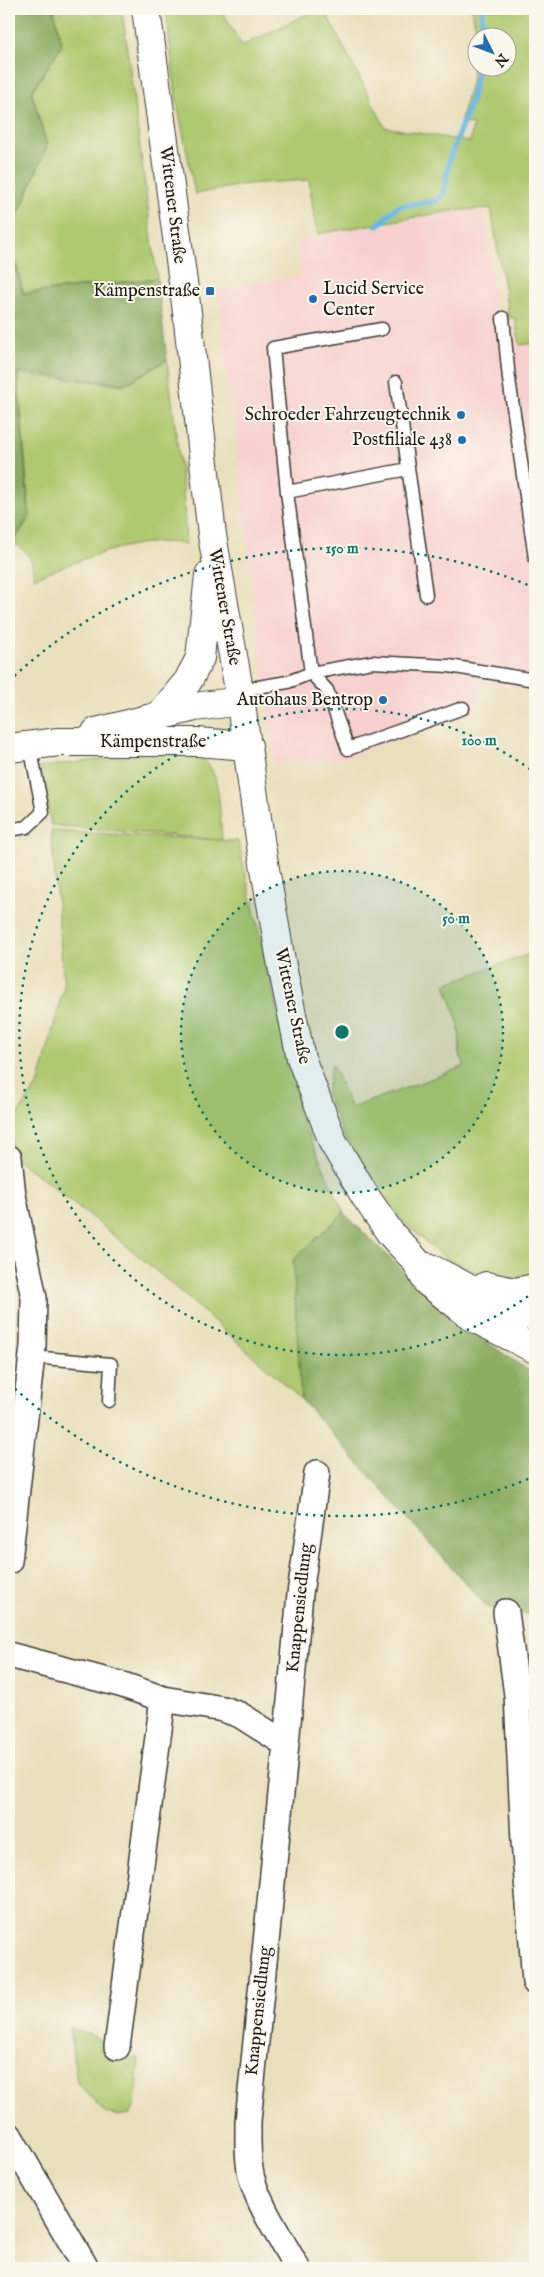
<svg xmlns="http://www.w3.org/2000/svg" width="544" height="2277" viewBox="0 0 544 2277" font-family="'IM FELL English',serif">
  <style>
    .built { fill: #f7d0cf }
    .green { fill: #afc96f; stroke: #667246 }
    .forest { fill: #8bad62; stroke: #54643f }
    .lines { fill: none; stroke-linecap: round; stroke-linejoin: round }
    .stream { stroke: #67b7e2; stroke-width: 6 }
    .lane-casing { stroke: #3b3934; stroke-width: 15 }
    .street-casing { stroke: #3b3934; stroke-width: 28 }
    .secondary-casing { stroke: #3b3934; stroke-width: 30 }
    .lane { stroke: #fff; stroke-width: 12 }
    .street { stroke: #fff; stroke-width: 25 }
    .secondary { stroke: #fff; stroke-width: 28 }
    .ring { fill: none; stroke: #0f766e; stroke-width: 2.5; stroke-dasharray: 2.5 5 }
    .poi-dot { fill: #1f6fb2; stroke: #fbf7ec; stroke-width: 2 }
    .labels { text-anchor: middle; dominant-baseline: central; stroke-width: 4; stroke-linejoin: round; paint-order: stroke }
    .street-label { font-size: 18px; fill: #1c1c1c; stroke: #fbf7ec }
    .poi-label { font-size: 18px; fill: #1c1c1c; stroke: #fbf7ec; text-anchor: end }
    .centre { fill: #0f766e; stroke: #fbf7ec; stroke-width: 2.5 }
    .ring-label { font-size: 15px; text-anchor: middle; font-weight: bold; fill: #0f766e; stroke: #fbf7ec; stroke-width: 4; stroke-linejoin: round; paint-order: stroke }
  </style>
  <rect width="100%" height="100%" fill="#fbf7ec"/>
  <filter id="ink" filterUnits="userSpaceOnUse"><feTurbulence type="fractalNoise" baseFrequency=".02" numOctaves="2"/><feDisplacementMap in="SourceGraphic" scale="10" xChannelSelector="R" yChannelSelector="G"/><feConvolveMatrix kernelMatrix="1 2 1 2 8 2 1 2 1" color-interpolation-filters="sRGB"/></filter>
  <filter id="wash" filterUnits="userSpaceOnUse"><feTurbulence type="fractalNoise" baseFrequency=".0096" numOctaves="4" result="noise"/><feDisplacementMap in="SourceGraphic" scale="20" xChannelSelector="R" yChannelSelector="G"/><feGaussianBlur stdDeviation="1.12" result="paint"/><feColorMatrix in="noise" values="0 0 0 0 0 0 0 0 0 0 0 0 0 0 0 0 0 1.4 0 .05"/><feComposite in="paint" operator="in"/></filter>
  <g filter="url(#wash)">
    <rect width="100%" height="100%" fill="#e9dfbb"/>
    <!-- built -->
    <path class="built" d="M484,210L496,319H515L519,346L535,344V691L482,681L479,704L462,719L430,726L343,759L274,763L217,289L301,275L295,240L452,212Z"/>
    <!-- green -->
    <path class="green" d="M54,9H122L157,278L24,293L9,238L47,146L32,92L62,45Z
      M166,9H221L242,46L317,9H324L385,127L470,142L473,125L460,122L471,82L476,38V68H506V38L477,37L472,9H535V343L520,345L515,318H509L491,208L451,211L317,234L309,180L247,184L195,194L176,97Z
      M167,360L183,490L186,544C133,535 81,561 33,578C34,559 29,553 13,543L30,517L18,374L125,385Z
      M168,751C182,752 194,753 205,761C221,773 220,821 222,840L51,825L41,767Z
      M51,831L238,841L304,1125L344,1213L293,1260L301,1399C207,1314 113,1230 11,1155L12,1132L16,1117L39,1083L64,986Z
      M535,952V1273L515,1279L483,1275L447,1260L410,1228L376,1193L349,1148L326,1094L332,1064L351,1108L465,1066L460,1055L459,1025L445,984Z
      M69,2027L98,2038L108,2054L121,2058H139L135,2105L130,2114L118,2116L106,2113L77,2083Z"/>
    <!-- forest -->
    <path class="forest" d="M9,9H53L62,45L31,92L47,146L9,236Z
      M9,241L23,294L157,278L167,360L125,384L17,372L29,517L12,542L9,541Z
      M344,1213L447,1315L535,1375V1616L487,1607L301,1399L293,1260Z"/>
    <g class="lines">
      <!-- stream -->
      <path class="stream" d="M482,9V38
        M377,226L398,206L437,201L444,192L449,161L471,100L478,68"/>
    </g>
  </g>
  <g filter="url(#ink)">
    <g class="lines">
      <!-- lane casing -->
      <g class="lane-casing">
        <path id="lane" d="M503,318L509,379L535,558
          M382,329L273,348L287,492L311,673L327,690L348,749L463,708
          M396,382L426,595
          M287,492L408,469
          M239,690L288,682L311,673L372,662L449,666L535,680
          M9,830L27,827L43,812L30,746
          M32,1357L111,1364L109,1401"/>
      </g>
      <!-- street casing -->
      <g class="street-casing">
        <path id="street" d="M9,1158L13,1195L34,1298L33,1346L9,1561
          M506,1612L517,1695L524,1841L535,1982
          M9,1655L123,1685L163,1699L223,1709L240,1715L286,1744L248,2121C248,2140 247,2160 252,2179C261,2210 282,2240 297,2268
          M286,1744L300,1594L317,1473
          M117,2047L163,1699
          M9,2135L86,2268"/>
      </g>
      <!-- secondary casing -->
      <g class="secondary-casing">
        <path id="secondary" d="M146,9L186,304L212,535L239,690L261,846L282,966L301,1058L333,1142L365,1196L391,1234L416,1261L427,1282L474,1318L535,1349
          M160,715L188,681L200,658L209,575
          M96,732L195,707L241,701
          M9,748L59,742H197L248,746
          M428,1267L493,1301L535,1317
          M486,1286L515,1292L535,1288"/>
      </g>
      <!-- lane -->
      <use href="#lane" class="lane"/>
      <!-- street -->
      <use href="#street" class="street"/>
      <!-- secondary -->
      <use href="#secondary" class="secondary"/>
    </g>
  </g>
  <!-- distance rings -->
  <circle cx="342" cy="1032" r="161" fill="#0f766e" fill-opacity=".12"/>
  <g class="ring">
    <circle cx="342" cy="1032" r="161"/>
    <path d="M534 1292A323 323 0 1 1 534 772"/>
    <path d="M535 1476A484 484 0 0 1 9 1383M9 681A484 484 0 0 1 535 588"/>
  </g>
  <!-- markers -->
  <g class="poi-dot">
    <rect x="205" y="286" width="10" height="10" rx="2.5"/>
    <circle cx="313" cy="299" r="5"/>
    <circle cx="461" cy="415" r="5"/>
    <circle cx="462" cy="440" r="5"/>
    <circle cx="383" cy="700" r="5"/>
  </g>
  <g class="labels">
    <!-- street labels -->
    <g class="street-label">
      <text transform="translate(172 205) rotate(83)">Wittener Straße</text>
      <text transform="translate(224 607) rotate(80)">Wittener Straße</text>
      <text x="153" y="742">Kämpenstraße</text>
      <text transform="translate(292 1006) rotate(78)">Wittener Straße</text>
      <text transform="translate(300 1608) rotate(-84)">Knappensiedlung</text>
      <text transform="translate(259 2011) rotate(-84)">Knappensiedlung</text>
    </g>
    <!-- poi labels -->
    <g class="poi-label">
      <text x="323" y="289" text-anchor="start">Lucid Service<tspan x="323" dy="21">Center</tspan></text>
      <text x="200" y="291">Kämpenstraße</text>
      <text x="451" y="415">Schroeder Fahrzeugtechnik</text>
      <text x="452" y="440">Postfiliale 438</text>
      <text x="373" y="700">Autohaus Bentrop</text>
    </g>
  </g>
  <circle cx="342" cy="1032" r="8" class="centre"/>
  <g class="ring-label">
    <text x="342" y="553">150 m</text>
    <text x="479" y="745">100 m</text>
    <text x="456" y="923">50 m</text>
  </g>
  <!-- margin -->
  <rect width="544" height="2277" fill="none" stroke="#fbf7ec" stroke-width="30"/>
  <!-- north arrow -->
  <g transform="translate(492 52) rotate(132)"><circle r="24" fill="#fbf7ec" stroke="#a29f99"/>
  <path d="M0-4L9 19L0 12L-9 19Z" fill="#1f6fb2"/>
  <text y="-8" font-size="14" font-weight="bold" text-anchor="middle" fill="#1c1c1c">N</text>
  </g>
</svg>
